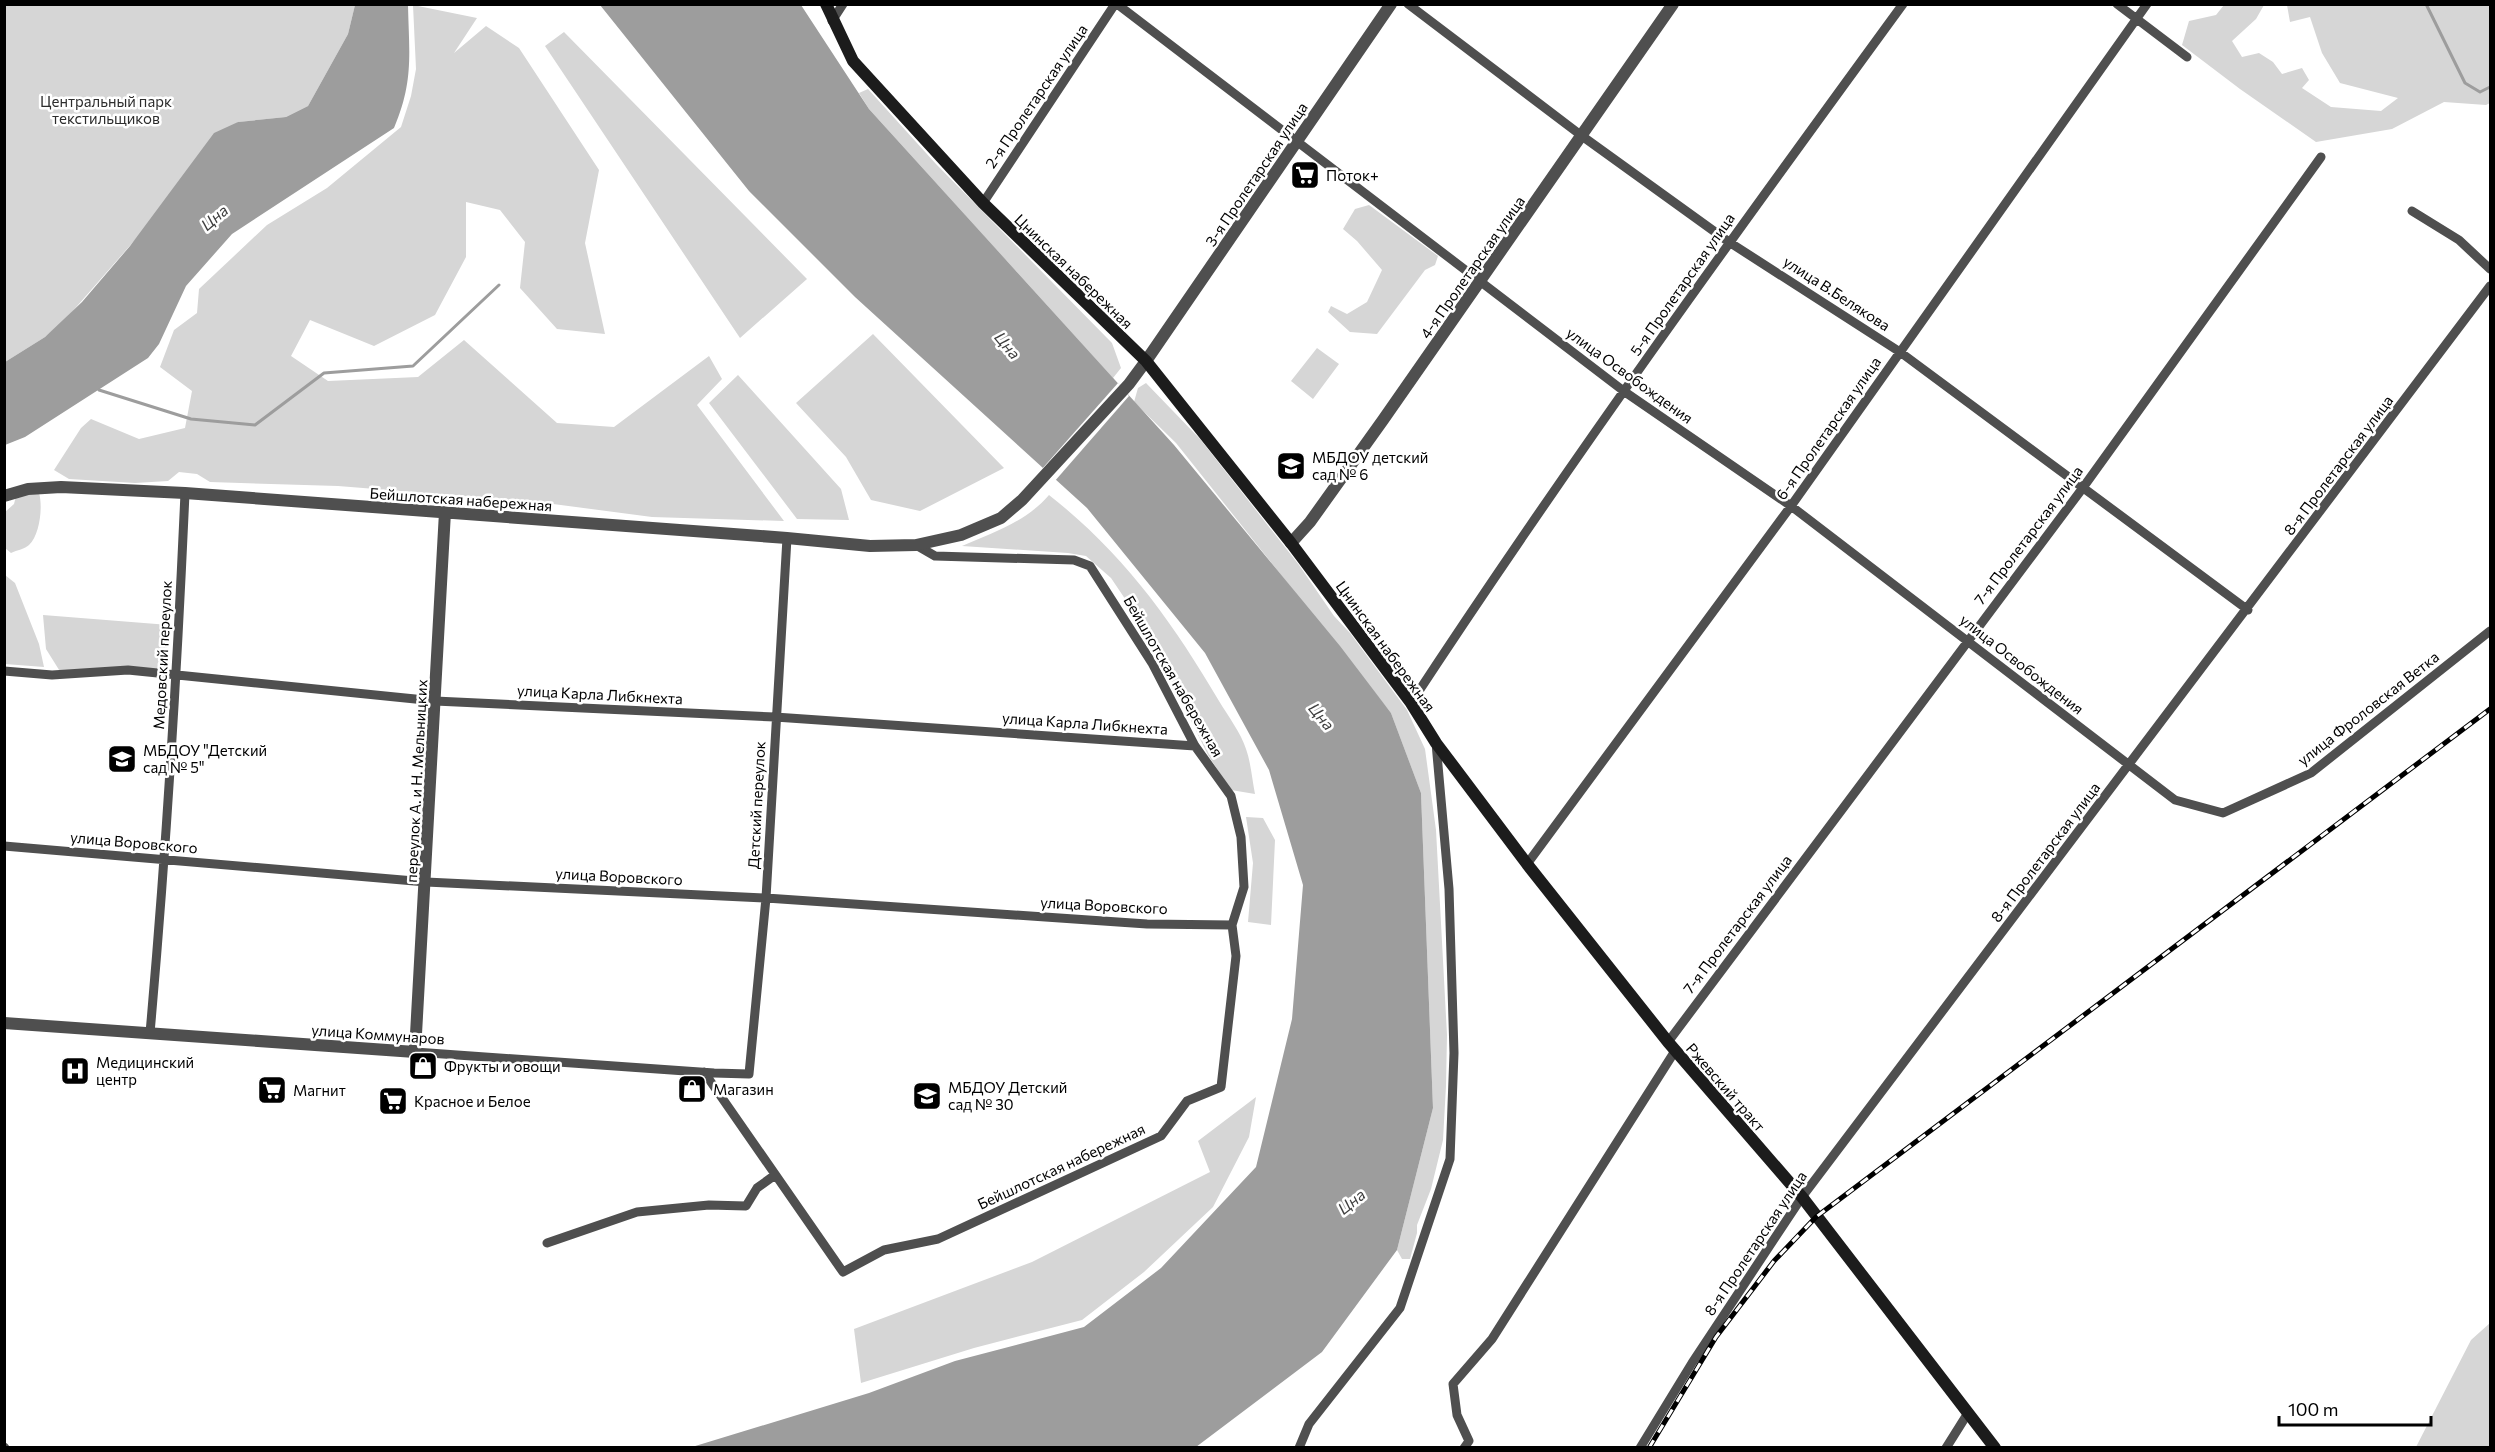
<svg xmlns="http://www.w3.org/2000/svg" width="2495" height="1452" viewBox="0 0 2495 1452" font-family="Commissioner,sans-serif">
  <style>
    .green { fill: #d6d6d6 }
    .water { fill: #9d9d9d }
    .pier { fill: #fff }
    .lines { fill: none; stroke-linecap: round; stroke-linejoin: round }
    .stream { stroke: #9d9d9d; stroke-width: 3 }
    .minor { stroke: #4f4f4f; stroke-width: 9 }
    .tertiary { stroke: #4f4f4f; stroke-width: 12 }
    .secondary { stroke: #1c1c1c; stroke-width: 12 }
    .rail-casing { stroke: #000; stroke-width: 5 }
    .rail { stroke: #fff; stroke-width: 3; stroke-dasharray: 9; stroke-linecap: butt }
    .labels { text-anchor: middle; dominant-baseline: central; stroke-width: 5; stroke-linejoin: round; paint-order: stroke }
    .street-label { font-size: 15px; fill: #000; stroke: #fff }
    .park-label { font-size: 15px; fill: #2d2d2d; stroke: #fff }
    .poi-label { font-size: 15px; fill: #000; stroke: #fff; text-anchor: start }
    .water-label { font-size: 16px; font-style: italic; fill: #3e3e3e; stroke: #fff }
  </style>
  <rect width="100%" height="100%" fill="#fff"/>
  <!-- green -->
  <path class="green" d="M5,5H355L348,34L308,106L286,117L238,122L64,321L45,337L5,362Z
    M413,5L477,18L454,53L486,26L519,48L599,170L585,243L605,334L557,329L520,288L525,242L500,210L466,202V257L435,315L374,346L310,320L291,356L328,381L418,377L464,340L557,423L614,427L709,356L722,379L697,405L784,521L652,517L538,502L338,486L210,482L197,474L179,472L168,481L135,483L69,479L54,470L81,428L91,419L139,439L185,428L192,391L160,367L174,330L197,313L199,289L267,225L327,188L401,127L411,96L416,69Z
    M2224,5H2264L2256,19L2232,41L2242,57L2259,53L2273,62L2282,74L2302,68L2309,80L2302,88L2331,107L2381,111L2398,98L2340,83L2322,53L2310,17L2290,22L2287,5H2490V103L2486,105L2444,102L2392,129L2316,142L2240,89L2182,45L2189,21L2216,15Z
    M564,32L807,279L740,338L545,46Z
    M868,89L936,164L1112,343L1121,368L1113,378L869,109L859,93Z
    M1369,205L1438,256L1435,265L1425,270L1377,334L1350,332L1328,312L1331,306L1347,314L1367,302L1382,270L1357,241L1343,229L1355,209Z
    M873,334L1004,468L920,511L871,500L846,457L796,403Z
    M1317,348L1339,364L1313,399L1291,381Z
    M738,375L841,489L849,520L797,519L709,403Z
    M1146,383L1200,439L1299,565L1334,616L1350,633L1407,710L1425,749L1436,830L1447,1035L1446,1086L1443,1140L1431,1189L1417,1225V1233L1410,1259H1402L1397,1250L1433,1108L1421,793L1391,713L1176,443L1134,402L1138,388Z
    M39,493C43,506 40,535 29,545C25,549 17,550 11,553L5,548L4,513L14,504L16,496Z
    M1049,495C1123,553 1172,621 1219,701C1228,716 1241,733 1246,749C1251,763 1252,779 1255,794L1231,790L1208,755L1146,630L1111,578L1086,556L1068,553L962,546C993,533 1027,521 1049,495Z
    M5,575L15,583L39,644L44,667L5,664Z
    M43,615L169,625L165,676L128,668L61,673L46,649Z
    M1246,817L1263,818L1275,840L1271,925L1248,922L1253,863Z
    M1256,1097L1249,1137L1213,1207L1144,1272L1082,1320L974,1348L861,1383L854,1329L1032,1262L1210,1172L1198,1141Z
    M2490,1323V1447H2416L2471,1340Z"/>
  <!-- water -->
  <path class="water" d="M355,5H408C409,53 414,81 394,128L232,234L186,286L159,344L148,358L25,437L5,445V362L45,337L82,302L130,246L214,133L238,122L286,117L308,106L348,34Z
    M600,5H801L869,109L1174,445L1340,646L1391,713L1421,793L1433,1108L1397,1250L1322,1352L1196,1447H692L869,1393L955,1361L1084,1327L1161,1268L1256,1167L1292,1019L1303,885L1269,770L1205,653L1087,508L855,297L749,191Z"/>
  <!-- pier -->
  <path class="pier" d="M1118,383L1129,396L1054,482L1041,470Z"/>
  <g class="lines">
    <!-- stream -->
    <path class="stream" d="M2426,4L2465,83L2480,92L2490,87
      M99,390L191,419L255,425L324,373L413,366L499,285"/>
    <!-- minor -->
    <path class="minor" d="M1117,4L1625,392L1791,506L2175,800L2223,813L2311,773L2490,631
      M1408,4L1582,136L1729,242L1900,352L2248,610
      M2117,4L2187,57
      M832,21L843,4
      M983,203L1115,4
      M2412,211L2459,240L2490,269
      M4,671L52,675L128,670L435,701L775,717L1195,746
      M1411,703C1567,465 1735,234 1903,4
      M4,846L426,882L766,898L1147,924L1232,925
      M1527,864L1791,506L2147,4
      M150,1033C166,853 177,674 185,493
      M1668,1042L2082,489L2321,157
      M415,1052L714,1073L749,1074L766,898L787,538
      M704,1072L843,1272L884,1250L938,1239L1161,1136L1187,1101L1221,1087L1236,956L1232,925L1244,887L1241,837L1231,796L1195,746L1152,663L1090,566L1074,560L935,556L916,545
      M547,1243L637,1212L709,1205L746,1206L757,1188L775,1175
      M4,1447L5,1448
      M1299,1448L1309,1424L1400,1308L1450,1159L1454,1053L1449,889L1436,743
      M1464,1448L1469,1441L1457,1415L1453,1384L1492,1339L1675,1051
      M1640,1448L1692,1363L1802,1197L2490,286
      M1946,1448L1968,1413"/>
    <!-- tertiary -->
    <path class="tertiary" d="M4,496L28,489L61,487L185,493L787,538L870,546L916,545L961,535L1001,518L1022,500L1129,384L1146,361L1391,4
      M1291,543L1310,522L1383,420L1673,4
      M4,1023L415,1052L445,512"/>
    <!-- secondary -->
    <path class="secondary" d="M826,4L853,61L983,203L1146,361L1291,543L1411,703L1436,743L1527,864L1668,1042L1802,1197L1995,1448"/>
    <!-- rail casing -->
    <g class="rail-casing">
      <path id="rail" d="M1649,1448L1716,1337L1774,1261L1816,1217L2490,709"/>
    </g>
    <!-- rail -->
    <use href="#rail" class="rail"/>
  </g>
  <!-- icons -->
  <defs>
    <g id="supermarket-square" transform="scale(1.5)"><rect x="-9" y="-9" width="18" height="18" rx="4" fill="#000" stroke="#fff"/><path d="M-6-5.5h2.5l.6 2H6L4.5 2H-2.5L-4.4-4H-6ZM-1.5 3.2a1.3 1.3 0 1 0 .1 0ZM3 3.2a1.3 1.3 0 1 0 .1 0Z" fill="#fff"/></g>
    <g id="school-square" transform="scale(1.5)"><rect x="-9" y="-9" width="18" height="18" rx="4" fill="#000" stroke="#fff"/><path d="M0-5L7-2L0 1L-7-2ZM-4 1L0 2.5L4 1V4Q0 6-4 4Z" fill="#fff"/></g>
    <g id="shop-square" transform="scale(1.5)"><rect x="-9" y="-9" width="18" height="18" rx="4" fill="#000" stroke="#fff"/><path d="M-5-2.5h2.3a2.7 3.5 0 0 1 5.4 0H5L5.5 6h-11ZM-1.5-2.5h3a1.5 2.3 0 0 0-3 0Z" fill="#fff"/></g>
    <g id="hospital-square" transform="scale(1.5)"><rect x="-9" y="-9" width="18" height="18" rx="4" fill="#000" stroke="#fff"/><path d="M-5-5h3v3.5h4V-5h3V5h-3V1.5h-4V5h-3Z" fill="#fff"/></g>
  </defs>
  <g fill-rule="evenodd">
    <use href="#supermarket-square" x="1305" y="175"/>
    <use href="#school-square" x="1291" y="466"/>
    <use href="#school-square" x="122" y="759"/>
    <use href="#shop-square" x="423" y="1066"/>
    <use href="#hospital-square" x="75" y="1071"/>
    <use href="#shop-square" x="692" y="1089"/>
    <use href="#supermarket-square" x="272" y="1090"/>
    <use href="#school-square" x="927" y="1096"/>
    <use href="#supermarket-square" x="393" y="1101"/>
  </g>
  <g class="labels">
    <!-- street labels -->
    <g class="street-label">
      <text transform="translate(1036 96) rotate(-56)">2-я Пролетарская улица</text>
      <text transform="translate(1256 174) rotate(-56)">3-я Пролетарская улица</text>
      <text transform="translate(1472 267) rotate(-55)">4-я Пролетарская улица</text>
      <text transform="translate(1074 271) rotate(44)">Цнинская набережная</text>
      <text transform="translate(1682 284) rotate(-55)">5-я Пролетарская улица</text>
      <text transform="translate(1837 293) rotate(33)">улица В.Белякова</text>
      <text transform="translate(1630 375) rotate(36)">улица Освобождения</text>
      <text transform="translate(1828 428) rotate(-55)">6-я Пролетарская улица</text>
      <text transform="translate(2338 465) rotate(-53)">8-я Пролетарская улица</text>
      <text transform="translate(461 499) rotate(4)">Бейшлотская набережная</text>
      <text transform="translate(2028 535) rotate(-53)">7-я Пролетарская улица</text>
      <text transform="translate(1386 646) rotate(54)">Цнинская набережная</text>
      <text transform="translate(162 655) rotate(-87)">Медовский переулок</text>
      <text transform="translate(2022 664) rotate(38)">улица Освобождения</text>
      <text transform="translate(1174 676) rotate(60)">Бейшлотская набережная</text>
      <text transform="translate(600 694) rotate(3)">улица Карла Либкнехта</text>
      <text transform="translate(2368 708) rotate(-38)">улица Фроловская Ветка</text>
      <text transform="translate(1085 723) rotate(4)">улица Карла Либкнехта</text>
      <text transform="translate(416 781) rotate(-87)">переулок А. и Н. Мельницких</text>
      <text transform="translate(756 805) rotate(-87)">Детский переулок</text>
      <text transform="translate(134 842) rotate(5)">улица Воровского</text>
      <text transform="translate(2045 852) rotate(-53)">8-я Пролетарская улица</text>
      <text transform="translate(619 876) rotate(3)">улица Воровского</text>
      <text transform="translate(1104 905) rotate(3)">улица Воровского</text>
      <text transform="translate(1737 924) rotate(-53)">7-я Пролетарская улица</text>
      <text transform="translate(378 1034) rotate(4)">улица Коммунаров</text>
      <text transform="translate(1726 1087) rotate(49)">Ржевский тракт</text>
      <text transform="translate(1061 1166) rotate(-25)">Бейшлотская набережная</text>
      <text transform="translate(1755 1243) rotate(-56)">8-я Пролетарская улица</text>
    </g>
    <!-- park labels -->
    <g class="park-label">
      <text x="106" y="101">Центральный парк<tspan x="106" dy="17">текстильщиков</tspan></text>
    </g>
    <!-- poi labels -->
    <g class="poi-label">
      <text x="1326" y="175">Поток+</text>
      <text x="1312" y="457">МБДОУ детский<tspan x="1312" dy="17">сад № 6</tspan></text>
      <text x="143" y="750">МБДОУ "Детский<tspan x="143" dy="17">сад № 5"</tspan></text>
      <text x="96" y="1062">Медицинский<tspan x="96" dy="17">центр</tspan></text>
      <text x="444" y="1066">Фрукты и овощи</text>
      <text x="948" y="1087">МБДОУ Детский<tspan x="948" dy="17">сад № 30</tspan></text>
      <text x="713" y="1089">Магазин</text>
      <text x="293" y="1090">Магнит</text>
      <text x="414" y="1101">Красное и Белое</text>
    </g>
    <!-- water labels -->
    <g class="water-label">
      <text transform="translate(214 217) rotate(-41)">Цна</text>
      <text transform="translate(1008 345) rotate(50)">Цна</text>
      <text transform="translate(1322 716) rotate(50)">Цна</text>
      <text transform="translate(1351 1201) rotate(-39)">Цна</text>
    </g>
  </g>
  <!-- border -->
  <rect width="2495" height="1452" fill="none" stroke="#000000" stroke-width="12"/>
  <!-- scale -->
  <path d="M2279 1416v9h152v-9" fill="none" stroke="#000000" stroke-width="3"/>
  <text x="2288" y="1416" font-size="18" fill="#000000" stroke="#ffffff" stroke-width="4.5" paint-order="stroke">100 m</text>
</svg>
